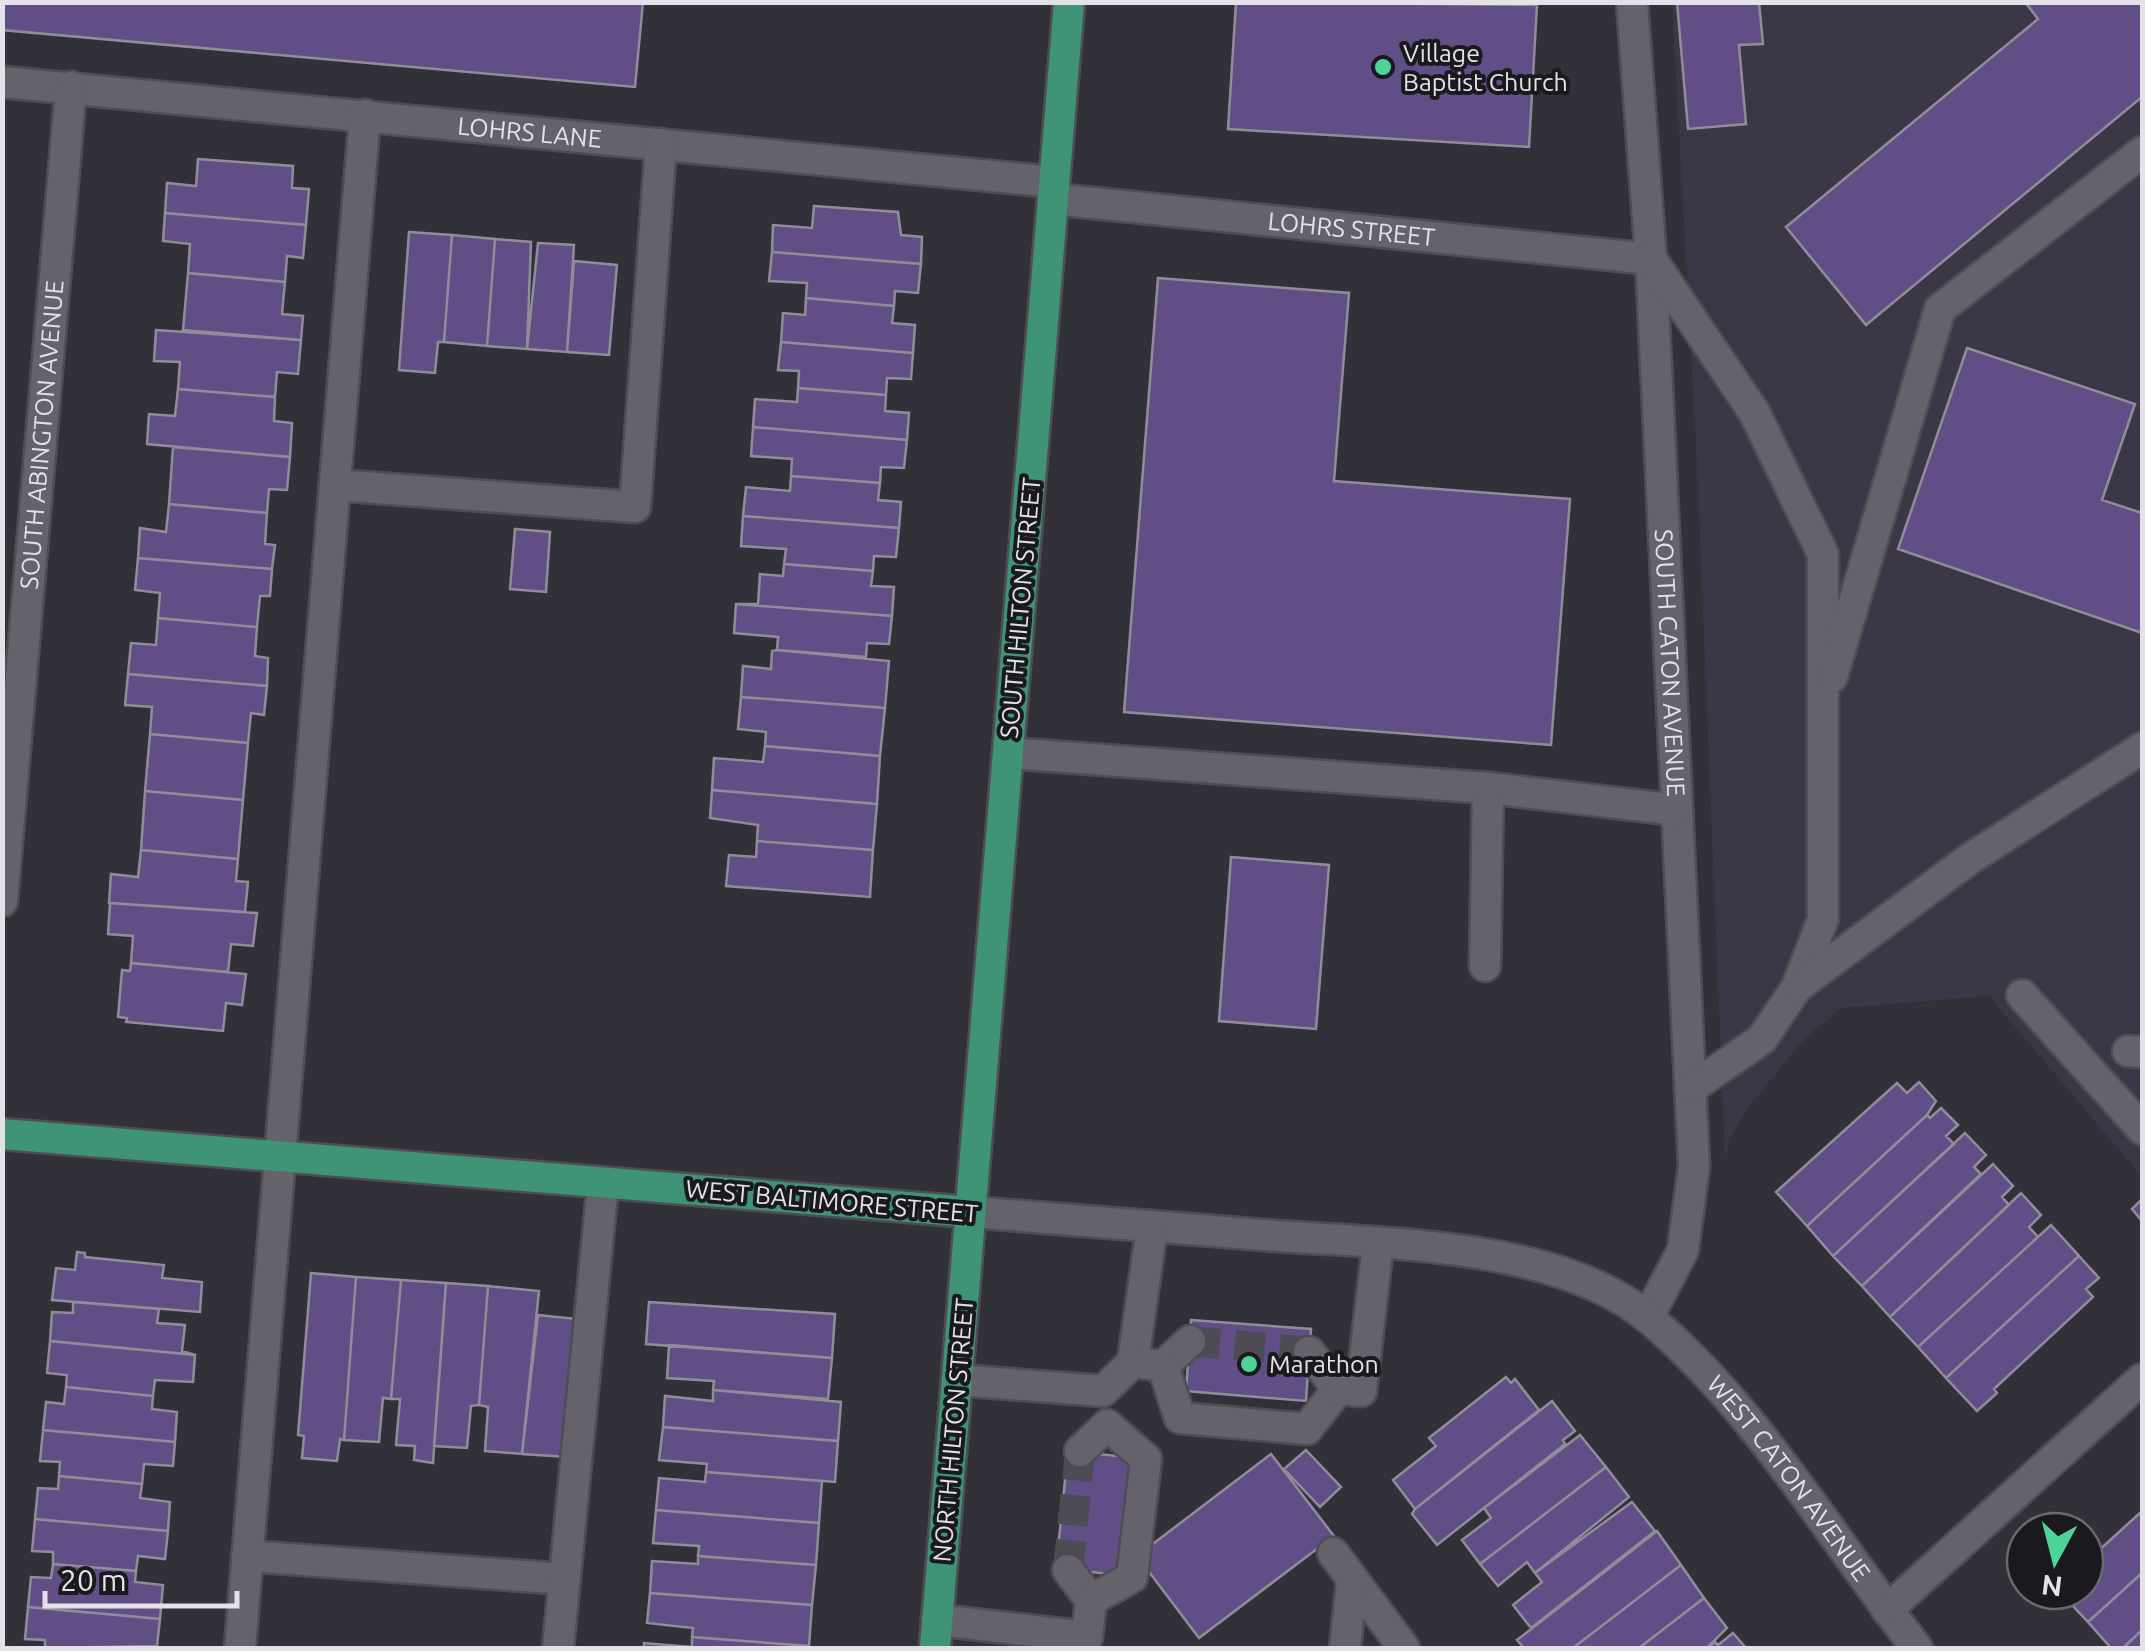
<svg xmlns="http://www.w3.org/2000/svg" width="2145" height="1651" viewBox="0 0 2145 1651" font-family="Ubuntu,sans-serif">
  <style>
    .built { fill: #3b3746 }
    .building { fill: #624e86; stroke: #908d98; stroke-width: 2.5 }
    .lines { fill: none; stroke-linecap: round; stroke-linejoin: round }
    .minor-tunnel { stroke: #4d4b53; stroke-width: 30; stroke-dasharray: 30 15; stroke-linecap: butt }
    .minor-casing { stroke: #4f4d54; stroke-width: 35 }
    .major-casing { stroke: #4f4d54; stroke-width: 35 }
    .minor { stroke: #65626c; stroke-width: 30 }
    .major { stroke: #3f9376; stroke-width: 30 }
    .poi-dot { fill: #4ed399; stroke: #1a191d; stroke-width: 4 }
    .labels { text-anchor: middle; dominant-baseline: central; stroke-width: 8; stroke-linejoin: round; paint-order: stroke }
    .poi-label { font-size: 25px; fill: #e4e2e8; stroke: #1a191d; text-anchor: start }
    .street-label { font-size: 25px; fill: #e4e2e8; stroke: #1a191d }
  </style>
  <rect width="100%" height="100%" fill="#323039"/>
  <!-- built -->
  <path class="built" d="M1672,3H2142V1177L1989,996L1842,1008L1805,1038L1751,1104L1731,1136L1725,1159L1697,465Z"/>
  <!-- building -->
  <path class="building" d="M2,2H643L635,87L2,30Z
    M1236,2L1537,5L1529,147L1228,129Z
    M1677,2H1759L1763,44L1739,45L1746,124L1688,129Z
    M2025,2H2142V97L1866,325L1786,227L2038,19Z
    M198,159L293,166L292,188L309,189L306,225L165,213L167,183L196,186Z
    M814,206L898,212L901,235L922,237L921,264L772,252L773,225L812,228Z
    M165,213L306,225L303,258L287,256L285,282L188,273L190,244L163,241Z
    M409,232L452,235L444,342H438L435,373L399,370Z
    M452,235L495,239L487,346L444,342Z
    M495,239L531,242L527,349L487,346Z
    M538,243L574,245L567,352L527,349Z
    M772,252L921,264L918,293L895,291L894,306L806,298L807,283L769,281Z
    M574,261L617,265L609,355L567,352Z
    M188,273L285,282L282,314L303,316L301,340L183,330Z
    M1158,278L1349,293L1334,481L1570,499L1551,745L1124,712Z
    M806,298L894,306L892,323L915,325L913,353L781,342L783,313L805,315Z
    M156,330L301,340L298,374L277,372L275,397L178,389L180,362L154,361Z
    M781,342L913,353L911,379L887,378L886,395L798,388L799,371L778,370Z
    M1967,348L2135,404L2102,500L2142,513V633L1898,549Z
    M798,388L886,395L885,411L909,413L907,440L753,427L755,399L797,402Z
    M178,389L275,397L274,421L292,423L290,457L147,444L149,414L175,416Z
    M753,427L907,440L904,468L881,467L880,483L791,476L792,459L751,456Z
    M173,447L290,457L287,490L269,489L267,513L169,504Z
    M791,476L880,483L878,500L901,502L899,528L743,516L746,487L790,491Z
    M169,504L267,513L265,544L275,545L272,569L138,558L140,528L166,532Z
    M743,516L899,528L896,557L874,556L873,571L784,564L786,549L741,546Z
    M515,529L550,532L546,592L510,589Z
    M138,558L272,569L270,596H260L257,627L158,618L160,593L135,590Z
    M784,564L873,571L871,586L894,587L892,616L736,604H758L760,574L783,576Z
    M736,604L892,616L889,644L867,643L866,657L777,650L778,637L734,633Z
    M158,618L257,627L255,656L268,658L267,686L128,674L131,643L156,645Z
    M777,650L889,661L885,708L741,697L743,666L771,669L772,651Z
    M128,674L267,686L264,715L251,713L248,743L150,734L152,707L125,705Z
    M741,697L885,708L880,756L765,746L766,732L738,729Z
    M150,734L248,743L243,800L145,791Z
    M765,746L880,756L877,804L712,790L714,758L763,762Z
    M712,790L877,804L873,850L757,841L758,825L710,818Z
    M145,791L243,800L238,859L141,850Z
    M757,841L873,850L870,897L726,886L729,855L756,857Z
    M141,850L238,859L236,881L248,882L245,912L109,903L111,874L138,877Z
    M1231,857L1329,865L1316,1029L1219,1021Z
    M110,903L257,913L253,946L231,944L228,972L131,963L133,936L108,934Z
    M131,963L246,974L242,1005L226,1003L223,1031L126,1022L127,1018L118,1017L122,970L130,971Z
    M1919,1082L1936,1101L1927,1115L1807,1226L1776,1192L1897,1083L1907,1093Z
    M1941,1108L1958,1125L1946,1136L1954,1144L1833,1256L1807,1226L1927,1115L1930,1118Z
    M1965,1133L1986,1155L1974,1167L1981,1174L1862,1286L1833,1256Z
    M1993,1164L2013,1186L2002,1197L2009,1205L1890,1317L1862,1286Z
    M2021,1193L2041,1215L2029,1227L2038,1237L1918,1347L1890,1317Z
    M2142,1199V1221L2132,1209Z
    M2051,1225L2079,1256L1946,1378L1918,1347Z
    M77,1252L85,1253V1257L164,1265L162,1278L202,1282L200,1312L52,1300L56,1268L75,1270Z
    M2079,1256L2099,1278L2086,1289L2093,1297L1994,1389L1997,1393L1977,1411L1946,1378Z
    M311,1273L356,1277L344,1440L340,1439L337,1461L302,1458L304,1436L298,1435Z
    M356,1277L401,1280L391,1399L383,1398L379,1442L344,1440Z
    M401,1280L446,1283L433,1463L414,1460L415,1446L396,1445L400,1399H391Z
    M446,1283L488,1286L479,1405L471,1406L467,1448L434,1446Z
    M488,1286L539,1291L522,1454L485,1451L488,1407L479,1405Z
    M73,1302L159,1309L157,1323L185,1325L182,1351L195,1355L50,1341L52,1312L73,1313Z
    M649,1302L835,1314L832,1358L646,1344Z
    M538,1315L577,1319L567,1457L522,1454Z
    M1191,1320L1311,1329L1306,1401L1186,1391Z
    M50,1341L195,1355L193,1382L155,1380L153,1396L66,1387L67,1375L47,1373Z
    M669,1345L832,1358L828,1399L713,1390L714,1381L667,1378Z
    M1506,1377L1511,1383L1515,1379L1539,1410L1415,1509L1393,1480L1436,1446L1429,1438Z
    M66,1387L153,1396L152,1409L177,1412L175,1442L43,1430L46,1402L64,1404Z
    M713,1390L841,1402L838,1441L663,1427L665,1396L713,1401Z
    M1552,1401L1575,1431L1563,1440L1565,1444L1437,1545L1412,1514L1415,1509Z
    M663,1427L838,1441L835,1482L706,1472L707,1464L659,1460Z
    M43,1430L175,1442L173,1466L144,1464L142,1484L59,1476L60,1462L40,1461Z
    M1580,1435L1606,1467L1480,1564L1462,1540L1491,1518L1484,1508Z
    M1306,1450L1341,1487L1320,1507L1284,1469Z
    M1068,1451L1138,1458L1126,1576L1056,1568Z
    M1271,1454L1334,1536L1199,1638L1137,1556Z
    M1606,1467L1629,1497L1535,1573L1527,1562L1498,1586L1480,1564Z
    M706,1472L822,1481L819,1523L656,1510L659,1478L705,1482Z
    M59,1476L142,1484L140,1498L170,1502L168,1531L35,1519L38,1488L58,1489Z
    M1632,1502L1655,1531L1531,1628L1513,1605L1542,1582L1535,1573Z
    M656,1510L819,1523L816,1565L698,1556L699,1546L653,1543Z
    M2142,1511V1573L2088,1622L2059,1591H2085V1563Z
    M35,1519L168,1531L165,1559L138,1556L136,1571L53,1564V1552L32,1551Z
    M1657,1531L1681,1565L1573,1648H1524L1517,1640Z
    M698,1556L816,1565L812,1605L650,1593L652,1561L698,1564Z
    M53,1564L136,1571L135,1582L163,1585L160,1619L28,1607L31,1577L51,1578Z
    M1681,1565L1704,1598L1639,1648H1573Z
    M2142,1573V1630L2123,1648H2111L2088,1622Z
    M650,1593L812,1605L809,1646L692,1637L693,1628L647,1623Z
    M1704,1598L1727,1628L1707,1648H1639Z
    M28,1607L160,1619L157,1646L45,1648V1640L25,1639Z
    M2142,1630V1648H2123Z
    M1733,1633L1746,1648H1707L1715,1642L1718,1645Z
    M692,1637L809,1646V1648H644V1643L692,1647Z"/>
  <g class="lines">
    <!-- minor-tunnel -->
    <path class="minor-tunnel" d="M1190,1341L1309,1352
      M1068,1570L1080,1451"/>
    <!-- minor casing -->
    <g class="minor-casing">
      <g id="minor">
        <path id="s1" d="M1632,2L1651,259L1694,1166L1683,1250L1648,1317"/>
        <path id="s2" d="M2,82L1054,182"/>
        <path id="s3" d="M1053,199L1651,259L1754,412L1823,554V919L1797,987L1762,1039L1690,1089"/>
        <path d="M335,485L635,507L661,144"/>
        <path d="M1832,677L1940,309L2142,152"/>
        <path d="M1008,753L1488,788L1677,810"/>
        <path id="s4" d="M2,901L71,87"/>
        <path d="M1485,966L1488,788"/>
        <path d="M1797,987L1968,860L2142,748"/>
        <path d="M2022,995L2142,1129"/>
        <path d="M2128,1051L2142,1052"/>
        <path id="s5" d="M970,1212C1068,1220 1166,1227 1264,1235C1380,1244 1559,1241 1651,1320C1758,1411 1831,1538 1917,1648"/>
        <path d="M1133,1362L1152,1226"/>
        <path d="M1163,1366L1190,1341"/>
        <path d="M957,1380L1103,1391L1133,1362L1163,1366L1180,1418L1307,1429L1338,1389L1309,1352"/>
        <path d="M1338,1389L1361,1391L1378,1244"/>
        <path d="M1333,1553L1404,1648"/>
        <path d="M247,1556L565,1579"/>
        <path d="M1068,1570L1091,1600"/>
        <path d="M1887,1610L2142,1379"/>
        <path d="M937,1620L1087,1637L1091,1600L1132,1577L1146,1459L1107,1425L1080,1451"/>
        <path d="M240,1648L365,115"/>
        <path d="M558,1648L603,1183"/>
        <path d="M1345,1648L1352,1582"/>
      </g>
    </g>
    <!-- major casing -->
    <g class="major-casing">
      <path id="major" d="M2,1134L970,1212
        M935,1648L1069,2"/>
    </g>
    <!-- minor -->
    <use href="#minor" class="minor"/>
    <!-- major -->
    <use href="#major" class="major"/>
  </g>
  <!-- markers -->
  <g class="poi-dot">
    <circle cx="1383" cy="67" r="10"/>
    <circle cx="1249" cy="1364" r="10"/>
  </g>
  <g class="labels">
    <!-- poi labels -->
    <g class="poi-label">
      <text x="1403" y="53">Village<tspan x="1403" dy="29">Baptist Church</tspan></text>
      <text x="1269" y="1364">Marathon</text>
    </g>
    <!-- street labels -->
    <g class="street-label">
      <text stroke="none"><textPath href="#s2" startOffset="530">LOHRS LANE</textPath></text>
      <text stroke="none"><textPath href="#s3" startOffset="300">LOHRS STREET</textPath></text>
      <text stroke="none"><textPath href="#s4" startOffset="468">SOUTH ABINGTON AVENUE</textPath></text>
      <text transform="translate(1020 608) rotate(-85)">SOUTH HILTON STREET</text>
      <text stroke="none"><textPath href="#s1" startOffset="662">SOUTH CATON AVENUE</textPath></text>
      <text transform="translate(832 1201) rotate(5)">WEST BALTIMORE STREET</text>
      <text transform="translate(953 1430) rotate(-85)">NORTH HILTON STREET</text>
      <text stroke="none"><textPath href="#s5" startOffset="908">WEST CATON AVENUE</textPath></text>
    </g>
  </g>
  <!-- border -->
  <rect width="2145" height="1651" fill="none" stroke="#e4e2e8" stroke-width="10"/>
  <!-- north arrow -->
  <g transform="translate(2055 1561) rotate(187)"><circle r="48" fill="#1a191d" stroke="#6b696e" stroke-width="2.5"/>
  <path d="M0-8L18 38L0 25L-18 38Z" fill="#4ed399"/>
  <text y="-15" font-size="28" font-weight="bold" text-anchor="middle" fill="#e4e2e8">N</text>
  </g>
  <!-- scale -->
  <path d="M45 1591v15h192v-15" fill="none" stroke="#e4e2e8" stroke-width="5"/>
  <text x="60" y="1591" font-size="30" fill="#e4e2e8" stroke="#1a191d" stroke-width="8" paint-order="stroke">20 m</text>
</svg>
